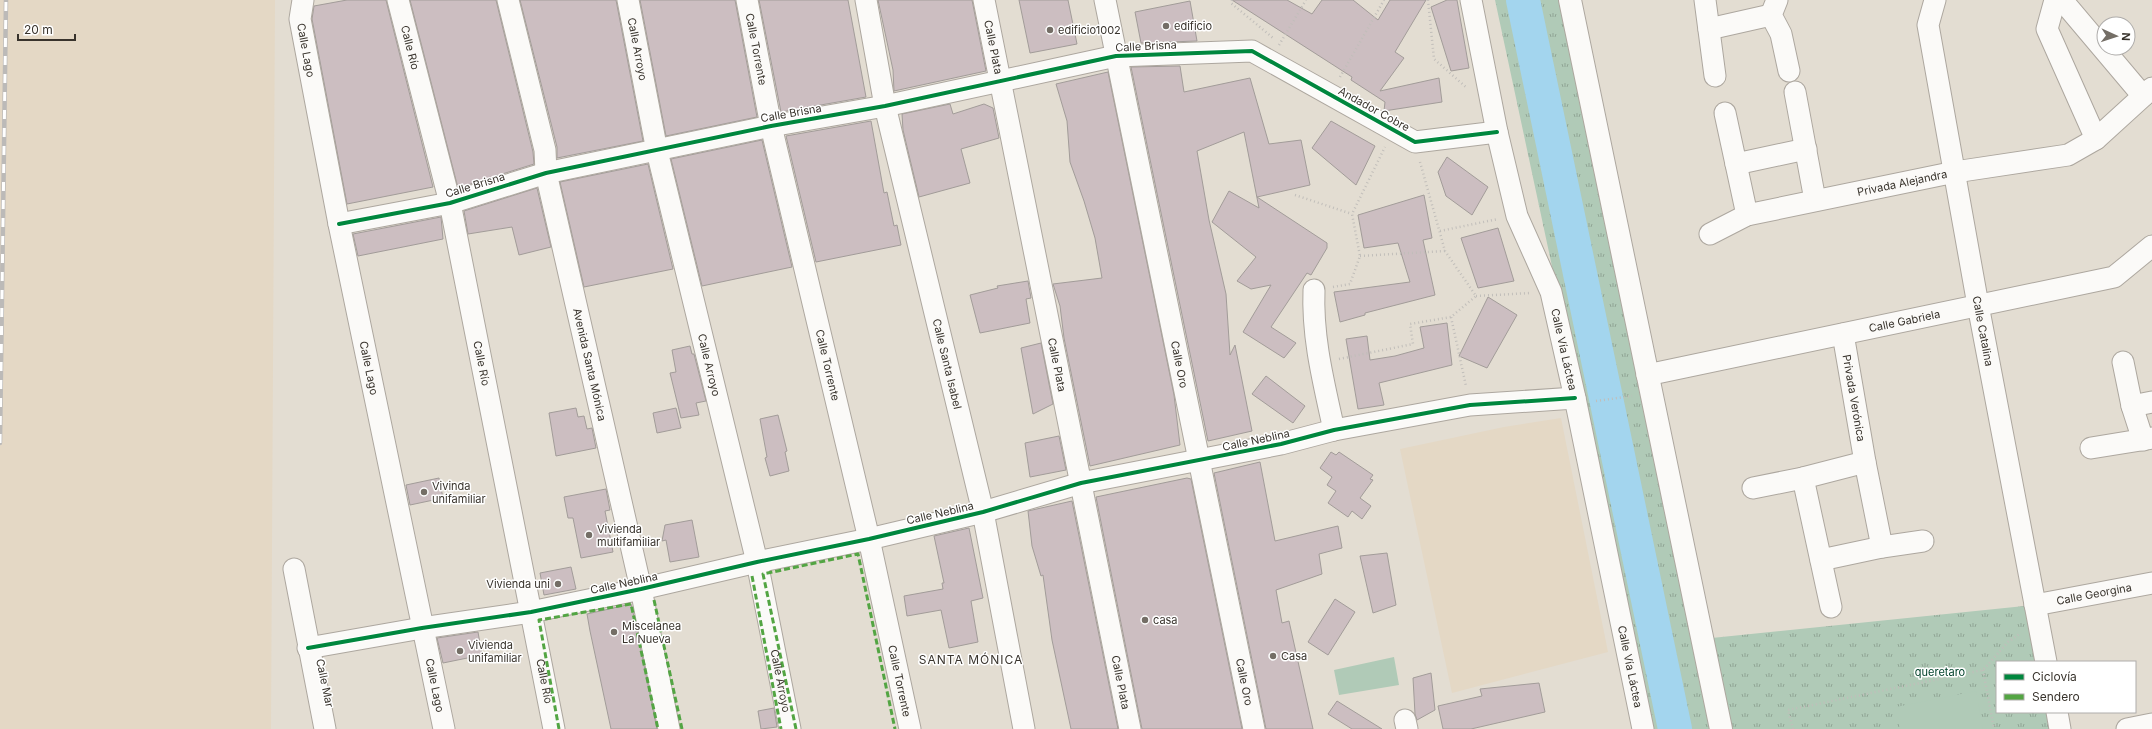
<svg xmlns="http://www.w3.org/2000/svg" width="2152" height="729" viewBox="0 0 2152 729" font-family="Inter,sans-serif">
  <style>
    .built { fill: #e4d8c5 }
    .park { fill: url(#park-tufts) }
    .garden { fill: #b0cab7 }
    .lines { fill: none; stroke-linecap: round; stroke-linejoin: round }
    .river { stroke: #a3d5ee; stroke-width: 34 }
    .building { fill: #ccbec1; stroke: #a29c99 }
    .minor-casing { stroke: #ada79f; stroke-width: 23 }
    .tertiary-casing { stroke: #ada79f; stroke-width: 24 }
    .path { stroke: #c1beba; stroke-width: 2.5; stroke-dasharray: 1 3; stroke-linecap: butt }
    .minor { stroke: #fbfaf8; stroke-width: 21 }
    .tertiary { stroke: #fbfaf8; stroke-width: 22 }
    .rail-casing { stroke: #bcbab8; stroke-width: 4.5 }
    .rail { stroke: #fff; stroke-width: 3; stroke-dasharray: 9; stroke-linecap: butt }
    .quiet { stroke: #53a543; stroke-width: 3; stroke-dasharray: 6 3; stroke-linecap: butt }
    .cycleway-casing { stroke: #fff; stroke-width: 6 }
    .cycleway { stroke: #00873e; stroke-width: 4 }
    .poi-dot { fill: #746e66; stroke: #fff; stroke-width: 1.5 }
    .labels { text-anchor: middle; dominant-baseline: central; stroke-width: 3; stroke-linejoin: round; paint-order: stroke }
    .poi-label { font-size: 11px; fill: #38332c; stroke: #fff; text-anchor: start }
    .street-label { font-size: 11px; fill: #38332c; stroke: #fff }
    .park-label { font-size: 11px; fill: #00422b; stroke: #fff }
    .neighbourhood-label { font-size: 12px; letter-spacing: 1px; fill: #38332c; stroke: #fff }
  </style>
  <defs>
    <pattern id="park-tufts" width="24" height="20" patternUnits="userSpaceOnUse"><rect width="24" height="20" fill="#b0cab7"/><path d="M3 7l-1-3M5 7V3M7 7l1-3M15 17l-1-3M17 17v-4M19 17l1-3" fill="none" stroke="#90a595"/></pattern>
  </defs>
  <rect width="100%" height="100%" fill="#e3ddd2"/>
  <!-- built -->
  <path class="built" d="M0,0H275L271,729H0Z
    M1561,418L1608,652L1452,693L1400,449L1504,427Z"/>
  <!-- park -->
  <path class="park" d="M1495,0H1565L1702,639L2035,605L2046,662H1997V712H2056L2059,729H1651Z"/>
  <!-- garden -->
  <path class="garden" d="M1394,657L1399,685L1339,695L1334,670Z
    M1976,691L1983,729H1900L1896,707Z"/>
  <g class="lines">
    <!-- river -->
    <path class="river" d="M1523,0L1675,729"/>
  </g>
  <!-- building -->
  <path class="building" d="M347,0H386L433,187L347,204L312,19L314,6Z
    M410,0H496L533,152L534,164L458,188Z
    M520,0H616L643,141L557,158V147Z
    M640,0H735L757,117L666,136Z
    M759,0H848L866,97L781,112Z
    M878,0H972L986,71L894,91L893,70Z
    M1019,0H1068L1077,44L1030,53Z
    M1232,0H1287L1312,14L1322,0H1353L1378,20L1390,0H1426L1395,52L1404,58L1380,91L1439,78L1442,102L1384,111L1385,102L1351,80L1352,77Z
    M1447,0H1457L1469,68L1451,71L1431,7Z
    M1190,1L1197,41L1141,43L1135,12Z
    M1180,66L1184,92L1250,78L1269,144L1301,140L1310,185L1257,197L1327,243V248L1311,275L1307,273L1271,327L1296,343L1284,358L1243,332L1271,285L1251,289L1237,281L1256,257L1212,222L1229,191L1259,208L1244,132L1197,151L1209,220L1226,294L1230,355L1235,345L1252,431L1208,441L1131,67Z
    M1108,72L1174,395L1180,445L1090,466L1064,338L1060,306L1053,284L1102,278L1095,238L1084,201L1070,162L1067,121L1056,84Z
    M950,104L953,114L984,104L993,108L999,138L961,149L970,183L919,197L903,130L902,114Z
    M871,121L884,193L887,192L894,226L897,225L901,245L816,262L786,136Z
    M1331,121L1375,146L1356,185L1312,148Z
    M762,140L792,267L702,286L671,159Z
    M1447,157L1488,187L1472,215L1446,196L1438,172Z
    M648,164L673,269L584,287L560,182Z
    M537,188L551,247L519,255L512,227L468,234L464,211Z
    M1424,195L1432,238L1423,240L1435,295L1365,313V315L1340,322L1334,292L1410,282L1398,243L1364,248L1358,215Z
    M441,217L443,239L358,256L353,234Z
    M1498,228L1514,281L1478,288L1461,238Z
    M1028,281L1031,298L1026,299L1030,323L980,333L970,295L998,288L997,286Z
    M1488,297L1517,315L1487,368L1459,356Z
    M1447,323L1452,365L1379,383L1384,405L1358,409L1346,339L1367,336L1370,360L1395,356L1424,348L1420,327Z
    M1041,343L1053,404L1033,414L1021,348Z
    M690,346L692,354H694L706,401L696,403L699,415L681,418L670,373L676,372L672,350Z
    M1266,376L1305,406L1293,423L1252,394Z
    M576,408L578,417L584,416L587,429L592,428L596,448L556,456L549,413Z
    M676,408L681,428L657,433L653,413Z
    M778,415L787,451L785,452L789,471L770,476L765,458L767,457L760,419Z
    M1059,436L1066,470L1030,477L1025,443Z
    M1331,452L1336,455L1339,452L1373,475L1370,479L1373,480L1360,498L1371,506L1362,519L1352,511L1348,517L1328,503L1336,491L1327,485L1332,477L1320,468Z
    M1260,462L1275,541L1338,526L1342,548L1319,554L1322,574L1276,590L1282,623L1289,621L1313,729H1266L1214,473Z
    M439,478L443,498L410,505L406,485Z
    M1187,478L1191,479L1242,729H1142L1096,497Z
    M606,489L610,510L605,511L613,552L581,558L573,518H568L564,497Z
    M1072,501L1118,729H1071L1052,640L1043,575L1041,576L1032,546L1028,511Z
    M692,520L699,557L670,562L666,540L662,541L665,525Z
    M969,528L983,598L971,601L978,642L949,648L941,610L907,616L904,596L943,589L942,583H944L934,536Z
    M1387,553L1396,605L1373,613L1360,556Z
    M571,567L576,589L544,595L540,573Z
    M1335,599L1355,612L1328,655L1308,642Z
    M631,604L635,621L657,729H611L590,631L587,614Z
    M478,632L482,655L443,663L437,638Z
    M1431,673L1435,710L1417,720L1415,714L1413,678Z
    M1539,683L1545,712L1471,729H1443L1438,706L1482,696L1480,689Z
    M1337,701L1382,729H1352L1328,714Z
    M774,708L777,727L761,729L758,711Z"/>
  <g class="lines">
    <!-- minor casing -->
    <g class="minor-casing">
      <g id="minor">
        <path id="s1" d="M303,0L300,19L339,224L444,729"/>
        <path id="s2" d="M398,0L450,203L554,729"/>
        <path id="s3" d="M508,0L545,150L546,173L641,589L669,729"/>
        <path id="s4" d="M628,0L657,151L757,562L790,729"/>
        <path id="s5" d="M747,0L771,126L869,539L910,729"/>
        <path id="s6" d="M866,0L885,106L983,512L1024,729"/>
        <path id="s7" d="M984,0L1130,729"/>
        <path id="s8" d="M1105,0L1254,729"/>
        <path id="s9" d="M1471,0L1497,132L1517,216L1551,292L1575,398L1643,729"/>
        <path d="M1705,0L1715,76"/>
        <path d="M1777,0L1771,15L1781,34L1789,71"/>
        <path id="s10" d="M1935,0L1928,25L1978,305L2046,662"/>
        <path d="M2055,0L2047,29L2096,139"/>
        <path d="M2062,0L2143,96"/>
        <path d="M1709,29L1771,15"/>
        <path d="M1795,92L1815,200"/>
        <path d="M1725,113L1747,215"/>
        <path d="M1736,164L1806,149"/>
        <path d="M339,224L450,203L546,173L771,126L885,106L1116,56L1252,51L1415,142L1497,132"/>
        <path id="s11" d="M1710,234L1747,215L1955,172L2068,155L2096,139L2152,88"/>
        <path d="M1314,290C1312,338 1324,384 1334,430"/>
        <path id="s12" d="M1843,334L1865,462L1882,547"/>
        <path d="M2123,362L2132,406L2143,440"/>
        <path id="s13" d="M1647,375L2114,277L2152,246"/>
        <path d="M2132,406L2152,402"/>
        <path d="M2091,448L2152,438"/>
        <path d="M1803,478L1831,607"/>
        <path d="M1753,488L1803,478L1865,462"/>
        <path d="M1821,560L1882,547L1923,541"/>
        <path d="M294,569L325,729"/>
        <path id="s14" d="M2035,605L2152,583"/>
        <path d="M308,648L422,628L531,612L641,589L757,562L869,539L983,512L1081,483L1281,444L1334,430L1470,405L1575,398"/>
        <path d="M2057,712L2060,729"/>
        <path d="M1405,720L1407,729"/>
        <path d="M2127,729L2152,724"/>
      </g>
    </g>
    <!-- tertiary casing -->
    <g class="tertiary-casing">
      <path id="tertiary" d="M1570,0L1721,729"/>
    </g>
    <!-- path -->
    <path class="path" d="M1232,0L1231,3L1273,38
      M1428,0L1434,59L1467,88
      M1279,45L1306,0
      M1340,77L1384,0
      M1420,162L1445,251L1476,296L1451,317L1466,386
      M1295,195L1352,214
      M1440,231L1498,219
      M1360,256L1445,251
      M1333,287L1350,284L1360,256L1352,214L1385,147
      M1476,296L1531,293
      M1339,359L1413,344L1410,324L1451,317
      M1596,401L1632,396
      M1983,670L1994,729
      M1793,729L1788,710L1983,670L2008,642L2021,633"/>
    <!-- minor -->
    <use href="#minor" class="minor"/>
    <!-- tertiary -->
    <use href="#tertiary" class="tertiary"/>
    <!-- rail casing -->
    <g class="rail-casing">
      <path id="rail" d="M0,443L6,0"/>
    </g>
    <!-- rail -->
    <use href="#rail" class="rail"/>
    <!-- quiet -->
    <path class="quiet" d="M752,576L781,729
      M654,600L682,729
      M559,729L539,620L631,604L658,729
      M796,729L763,574L858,554L895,729"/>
    <!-- cycleway casing -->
    <g class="cycleway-casing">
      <path id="cycleway" d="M339,224L450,203L546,173L771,126L885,106L1116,56L1252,51L1415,142L1497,132
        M308,648L422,628L531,612L641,589L757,562L869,539L983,512L1081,483L1281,444L1334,430L1470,405L1575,398"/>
    </g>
    <!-- cycleway -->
    <use href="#cycleway" class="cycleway"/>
  </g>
  <!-- markers -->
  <g class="poi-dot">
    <circle cx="1166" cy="26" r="4"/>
    <circle cx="1050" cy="30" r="4"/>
    <circle cx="424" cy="492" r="4"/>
    <circle cx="589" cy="535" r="4"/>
    <circle cx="558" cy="584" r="4"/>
    <circle cx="1145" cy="620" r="4"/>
    <circle cx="614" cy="632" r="4"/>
    <circle cx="460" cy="651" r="4"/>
    <circle cx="1273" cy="656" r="4"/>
  </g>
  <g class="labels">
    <!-- poi labels -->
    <g class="poi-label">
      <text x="1174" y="26">edificio</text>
      <text x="1058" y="30">edificio1002</text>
      <text x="432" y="486">Vivinda<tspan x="432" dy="13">unifamiliar</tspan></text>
      <text x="597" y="529">Vivienda<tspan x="597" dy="13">multifamiliar</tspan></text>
      <text x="550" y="584" text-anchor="end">Vivienda uni</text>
      <text x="1153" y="620">casa</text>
      <text x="622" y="626">Miscelanea<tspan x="622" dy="13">La Nueva</tspan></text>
      <text x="468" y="645">Vivienda<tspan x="468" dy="13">unifamiliar</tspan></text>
      <text x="1281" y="656">Casa</text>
    </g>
    <!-- street labels -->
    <g class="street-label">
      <text transform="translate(1146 46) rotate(-3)">Calle Brisna</text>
      <text stroke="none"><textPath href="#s2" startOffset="49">Calle Río</textPath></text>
      <text stroke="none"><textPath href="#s7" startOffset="48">Calle Plata</textPath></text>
      <text stroke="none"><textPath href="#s4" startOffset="50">Calle Arroyo</textPath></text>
      <text stroke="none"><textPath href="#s5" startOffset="50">Calle Torrente</textPath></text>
      <text stroke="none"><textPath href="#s1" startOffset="51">Calle Lago</textPath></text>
      <text transform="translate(1374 109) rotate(29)">Andador Cobre</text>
      <text transform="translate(791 113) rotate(-10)">Calle Brisna</text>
      <text stroke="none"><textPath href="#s11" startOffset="200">Privada Alejandra</textPath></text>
      <text transform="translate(475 185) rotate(-17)">Calle Brisna</text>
      <text stroke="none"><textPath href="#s13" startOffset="263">Calle Gabriela</textPath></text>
      <text stroke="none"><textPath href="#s10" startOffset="337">Calle Catalina</textPath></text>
      <text stroke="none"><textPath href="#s9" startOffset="363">Calle Vía Láctea</textPath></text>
      <text stroke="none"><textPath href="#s2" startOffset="373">Calle Río</textPath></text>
      <text stroke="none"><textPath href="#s3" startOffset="374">Avenida Santa Mónica</textPath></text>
      <text stroke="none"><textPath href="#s6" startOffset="373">Calle Santa Isabel</textPath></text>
      <text stroke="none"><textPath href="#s7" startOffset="372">Calle Plata</textPath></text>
      <text stroke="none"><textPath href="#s4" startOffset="374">Calle Arroyo</textPath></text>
      <text stroke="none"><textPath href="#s5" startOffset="374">Calle Torrente</textPath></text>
      <text stroke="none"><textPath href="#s8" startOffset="372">Calle Oro</textPath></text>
      <text stroke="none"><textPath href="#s1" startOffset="375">Calle Lago</textPath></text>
      <text stroke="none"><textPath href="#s12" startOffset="65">Privada Verónica</textPath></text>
      <text transform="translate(1256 440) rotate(-12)">Calle Neblina</text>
      <text transform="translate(940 513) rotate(-13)">Calle Neblina</text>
      <text transform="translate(624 583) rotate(-12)">Calle Neblina</text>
      <text stroke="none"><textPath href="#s14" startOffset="60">Calle Georgina</textPath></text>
      <text stroke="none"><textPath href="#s9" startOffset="687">Calle Vía Láctea</textPath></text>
      <text stroke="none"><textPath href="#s4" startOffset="698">Calle Arroyo</textPath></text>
      <text stroke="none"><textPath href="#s2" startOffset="697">Calle Río</textPath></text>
      <text stroke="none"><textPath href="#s5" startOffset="698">Calle Torrente</textPath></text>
      <text stroke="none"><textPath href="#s7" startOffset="696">Calle Plata</textPath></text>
      <text stroke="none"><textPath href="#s8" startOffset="696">Calle Oro</textPath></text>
      <text transform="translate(325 683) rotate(78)">Calle Mar</text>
      <text stroke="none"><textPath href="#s1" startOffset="699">Calle Lago</textPath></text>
    </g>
    <!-- park labels -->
    <g class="park-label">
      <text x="1940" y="672">queretaro</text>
    </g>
    <!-- neighbourhood labels -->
    <g class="neighbourhood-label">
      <text x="971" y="659">SANTA MÓNICA</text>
    </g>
  </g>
  <!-- legend -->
  <rect x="1996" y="661" width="140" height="52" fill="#ffffff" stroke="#afadab"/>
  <rect x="2004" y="674" width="20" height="6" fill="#00873e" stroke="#afadab"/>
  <text x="2032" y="681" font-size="12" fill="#38332c">Ciclovía</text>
  <rect x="2004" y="694" width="20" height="6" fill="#53a543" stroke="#afadab"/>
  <text x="2032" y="701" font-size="12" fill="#38332c">Sendero</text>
  <!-- north arrow -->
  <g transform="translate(2116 36) rotate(93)"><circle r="19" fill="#ffffff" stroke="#afadab"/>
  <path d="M0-3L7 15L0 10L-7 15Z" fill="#746e66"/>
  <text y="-6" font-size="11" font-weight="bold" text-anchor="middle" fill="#38332c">N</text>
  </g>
  <!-- scale -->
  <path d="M18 34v6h57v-6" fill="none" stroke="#38332c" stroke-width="2"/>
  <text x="24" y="34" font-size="12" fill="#38332c" stroke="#ffffff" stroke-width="3" paint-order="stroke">20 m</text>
</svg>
